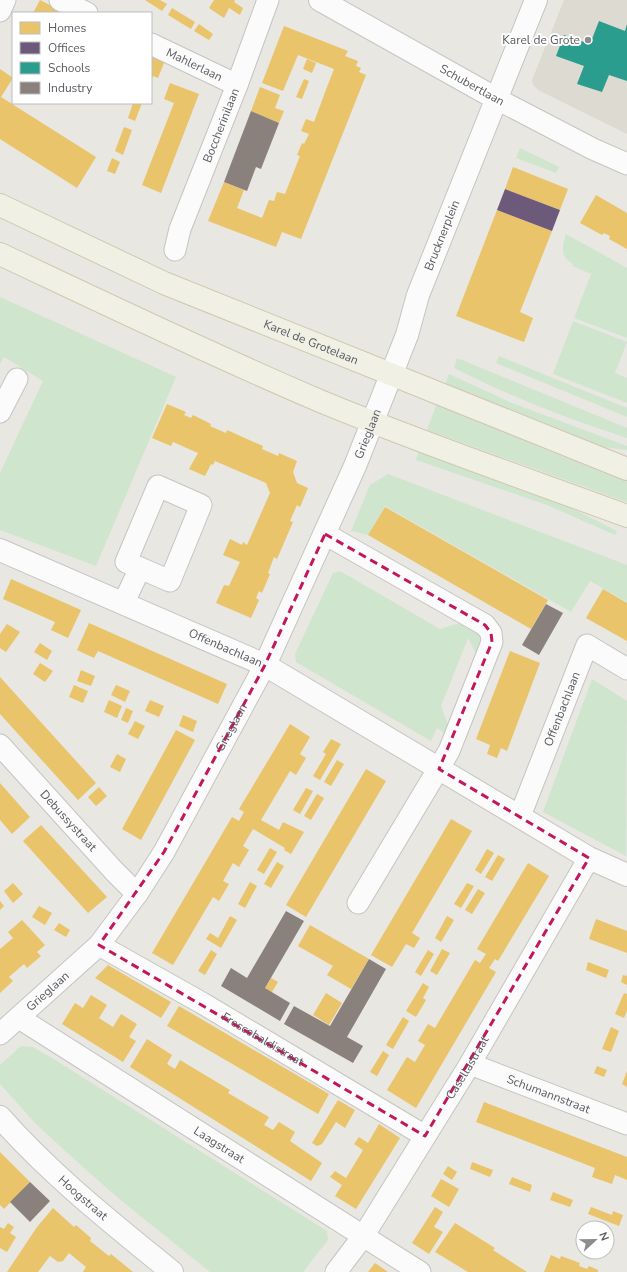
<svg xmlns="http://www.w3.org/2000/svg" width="627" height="1272" viewBox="0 0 627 1272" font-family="'Nunito Sans',sans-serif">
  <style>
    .education { fill: #dcdad1 }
    .green { fill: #d0e5ce }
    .homes { fill: #e9c46a }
    .offices { fill: #6d597a }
    .schools { fill: #2a9d8f }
    .industry { fill: #8a817c }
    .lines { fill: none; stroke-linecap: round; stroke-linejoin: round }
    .street-casing { stroke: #c4c4c3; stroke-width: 23 }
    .secondary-casing { stroke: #c5c5c4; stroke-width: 24 }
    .primary-casing { stroke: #d0c8b0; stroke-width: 24 }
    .street { stroke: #fcfbfb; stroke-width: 21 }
    .secondary { stroke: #fcfbfb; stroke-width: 22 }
    .primary { stroke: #f0f0e5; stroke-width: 22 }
    .marked { fill: none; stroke: #c2185b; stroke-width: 3; stroke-dasharray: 8 5; stroke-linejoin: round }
    .poi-dot { fill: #8a8c8e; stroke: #fff; stroke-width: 1.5 }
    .labels { text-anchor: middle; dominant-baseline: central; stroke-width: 4; stroke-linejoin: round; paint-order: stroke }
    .poi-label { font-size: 12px; fill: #585b60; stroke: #fff; text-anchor: end }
    .street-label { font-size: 12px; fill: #585b60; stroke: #fff }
  </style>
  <rect width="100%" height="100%" fill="#e8e7e2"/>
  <!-- education -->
  <path class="education" d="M564,0H627V134L538,90L533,85L532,80Z"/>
  <!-- green -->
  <path class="green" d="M520,148L559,167L556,173L516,158Z
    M566,234L627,268V338L574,318L591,274L572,266L573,264C560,257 562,246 566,234Z
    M0,297L176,377L96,566L0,530V473L43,381L4,357L0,364Z
    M573,321L627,342L615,373L627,378V403L553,374Z
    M499,356L627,408V417L496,363Z
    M457,358L627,428V438C568,419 509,396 454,368Z
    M449,374L512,403L627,446V450L596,446L445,384Z
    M437,403L549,451L627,481V502L427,430Z
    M419,450L551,498L617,531L615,535L547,505L416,460Z
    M388,474L627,565V602L590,581L571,612L385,506L368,535L351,531L370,485Z
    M340,571L440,629L463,622L477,630L481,641L477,655L468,638L441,706L450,730L447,735L437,728L431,741L296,662L295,654L333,573Z
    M592,679L627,701L626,856L543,812Z
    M21,1046L33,1047L52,1058L327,1231L328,1240L303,1272H210L118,1198L83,1167L36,1124L0,1084V1065Z"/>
  <!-- homes -->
  <path class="homes" d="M40,0L65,13H33Z
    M145,0H160L167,4L162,11Z
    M214,0H235L234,2L243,8L240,15L229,8L224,18L209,8Z
    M172,8L195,22L191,29L168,15Z
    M199,24L213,34L209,40L194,31Z
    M284,26L348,51L345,56L358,61L356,66L361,68L359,72L366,75L301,239L282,232L276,247L208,221L224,182L244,190L237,208L262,218L269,200L274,201L277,192L285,194L300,156L297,155L302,143L304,144L309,134L301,131L306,119L314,122L327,87L334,69L298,55L283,91L262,83Z
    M153,53L166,58L158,78L153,76L151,80V58Z
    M307,59L316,63L312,73L303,69Z
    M0,69L13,78L1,97L96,157L77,188L0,139Z
    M304,79L309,81L302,99L296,97Z
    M170,83L199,94L161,193L142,185L174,103L164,99Z
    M260,87L280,95L275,108L284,111L279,123L251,111Z
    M133,103H142L135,121L128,118Z
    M124,127L132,130L123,155L115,151Z
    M112,158L120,162L115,174L107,171Z
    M513,167L568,189L560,210L505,189Z
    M596,195L627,213V249L609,239L610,236L604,233L602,235L580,223Z
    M497,210L552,231L520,312L533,318L524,342L456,316Z
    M167,404L186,412L184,415L191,418L193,415L211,424L210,426L226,433L227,430L263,446L262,449L278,456L279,453L297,461L293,472L297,483L308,488L300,507L297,505L290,521L293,522L277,559L274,557L268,573L270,574L262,593L259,591L256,598L259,600L251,618L216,603L224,585L229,586L240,562L223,555L230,539L242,545L243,542L247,545L270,493L266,483L215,461L213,465L211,464L205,476L189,469L198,453L173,442L171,446L152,438Z
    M385,507L548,600L531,629L368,535Z
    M11,579L81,610L68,638L51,630L55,622L3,599Z
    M603,589L627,603V641L586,618Z
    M89,623L227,684L218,704L98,651L94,658L77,650Z
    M7,624L20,632L6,652L0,648V634Z
    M40,643L52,651L47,660L34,652Z
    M510,651L540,663L507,751L501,748L497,758L487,754L490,745L476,739Z
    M40,663L53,671L45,682L33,674Z
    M81,670L95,676L91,686L77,681Z
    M0,677L96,783L78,800L0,714Z
    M74,685L88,691L83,703L69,697Z
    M116,685L130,691L125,702L111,695Z
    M109,700L122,706L117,718L104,712Z
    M150,700L164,706L159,717L145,711Z
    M126,708L133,711L128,723L121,720Z
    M183,715L197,721L193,732L179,726Z
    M135,721L145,726L138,739L128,734Z
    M290,724L310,737L300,754L306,758L296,775L290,771L261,820L279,830L283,822L304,832L291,854L284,850L285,848L253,829L243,846L249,850L239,867L233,863L223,881L229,884L219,901L213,897L173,965L152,953L232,817L239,821L244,812L239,809Z
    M176,730L195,740L141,840L122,829Z
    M331,739L341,744L320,780L313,776L326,754L323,752Z
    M117,754L126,759L120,772L110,767Z
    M337,760L344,764L331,786L324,782Z
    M366,769L386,781L306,917L286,905Z
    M0,783L30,817L12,834L0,820Z
    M99,787L107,796L96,806L88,797Z
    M306,788L313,791L300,814L293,810Z
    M317,794L324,798L311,820L304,816Z
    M451,819L472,831L412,933L420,938L414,948L406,944L392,967L371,955Z
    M41,825L107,897L88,913L23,841Z
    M270,848L277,852L264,874L257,870Z
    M487,849L494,853L481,874L475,870Z
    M498,855L505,859L492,881L485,877Z
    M277,862L284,866L271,888L264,884Z
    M528,863L549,876L498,961L495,959L489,968L496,972L416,1108L387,1090L407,1057L415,1062L425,1045L418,1041L428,1024L435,1028L475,960L480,963L486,954L477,949Z
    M250,882L257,886L245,908L238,904Z
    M13,883L23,894L13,903L4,891Z
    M467,883L474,886L461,908L454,904Z
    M478,889L485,893L472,914L465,910Z
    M0,901L4,906L0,910Z
    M39,906L52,913L45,925L32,917Z
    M230,916L237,920L221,948L206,939L210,933L218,938Z
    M447,916L454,920L441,942L435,938Z
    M596,919L627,931V953L589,939Z
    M22,920L45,945L37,952L41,956L27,968L24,964L17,970L9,977L13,981L0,993V949L13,938L8,932Z
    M59,923L70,930L66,937L54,930Z
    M310,925L369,959L351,989L327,975L333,966L298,946Z
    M442,949L450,953L437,975L430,971Z
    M211,950L217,954L205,975L198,971Z
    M428,950L434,954L421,976L415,972Z
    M588,962L609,970L606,978L586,970Z
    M108,965L171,1002L161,1018L95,978Z
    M623,975L627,976V985L621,982Z
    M271,978L278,982L272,992L265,988Z
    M423,983L429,987L423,998L426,1000L416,1017L406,1011Z
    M326,993L342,1003L329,1025L313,1015Z
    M624,993L627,994V1011L624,1018L615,1014Z
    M91,995L107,1005L99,1018L113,1027L121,1014L137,1024L129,1037L136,1041L123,1062L62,1024L75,1003L83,1008Z
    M179,1006L329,1094L318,1114L167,1026Z
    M403,1017L409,1021L393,1049L386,1045Z
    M611,1027L619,1031L611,1052L602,1049Z
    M147,1039L172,1055L167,1064L175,1069L180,1060L230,1090L228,1093L269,1117L264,1125L273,1130L279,1122L295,1132L290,1141L322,1163L311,1181L130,1067Z
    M383,1051L389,1055L377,1076L370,1072Z
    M597,1066L607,1070L604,1077L594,1073Z
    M627,1071V1087L622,1084Z
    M338,1100L355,1110L345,1128L336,1122L322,1144L317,1146L312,1143Z
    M484,1102L627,1157V1180L615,1175L612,1184L592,1177L595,1168L476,1122Z
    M379,1124L400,1138L356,1209L335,1196L342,1185L330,1177L335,1171L346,1178L363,1150L354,1144L359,1137L368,1143Z
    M0,1152L30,1182L4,1209L0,1205Z
    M472,1162L493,1170L490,1177L470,1169Z
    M448,1166L457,1172L452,1180L443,1174Z
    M512,1177L532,1185L530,1192L509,1184Z
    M441,1179L459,1189L449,1207L431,1196Z
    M553,1192L573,1200L570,1207L550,1200Z
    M435,1207L443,1212L434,1227L443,1232L429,1254L412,1243Z
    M591,1207L612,1215L613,1211L623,1215L619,1226L588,1214Z
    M53,1208L74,1227L76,1225L91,1238L90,1241L109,1256L111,1254L133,1272H83L86,1267L69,1253L63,1261L58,1262L50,1256L38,1272H7L37,1227Z
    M8,1223L14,1227L10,1233L16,1237L7,1252L0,1248V1227L4,1229Z
    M455,1223L495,1248L493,1250L527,1272H468L435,1252Z
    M551,1255L560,1259L561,1256L580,1263L579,1266L587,1269L589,1266L598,1270V1272H544Z
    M375,1263L388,1272H368Z"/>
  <!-- offices -->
  <path class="offices" d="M505,189L560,210L552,231L497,210Z"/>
  <!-- schools -->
  <path class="schools" d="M599,21L625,31L627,24V81L609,75L602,92L577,84L584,66L556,56L564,35L590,44Z"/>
  <!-- industry -->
  <path class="industry" d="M251,111L279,123L261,169L256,167L247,191L224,182Z
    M546,604L563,613L539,655L522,645Z
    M286,911L304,921L265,988L290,1003L280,1021L221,986L231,968L247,978Z
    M369,959L386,969L347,1037L363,1046L353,1063L284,1024L294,1006L330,1026Z
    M30,1182L50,1201L30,1222L10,1202Z"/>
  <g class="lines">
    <!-- street casing -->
    <g class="street-casing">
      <g id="street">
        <path d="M60,0L87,13"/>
        <path d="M0,11L5,0"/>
        <path id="s1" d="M151,44L237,85"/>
        <path d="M495,98L593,149L627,164"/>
        <path id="s2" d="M175,250L180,229L237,85L268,0"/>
        <path d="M0,412L17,379"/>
        <path d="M158,486L201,505L170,581L126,562Z"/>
        <path d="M325,534L485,625L491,633L492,642L449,751L358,903"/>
        <path d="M124,602L140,568"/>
        <path id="s3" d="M0,745L114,871L137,894"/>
        <path id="s4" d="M520,816L587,645L627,669"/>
        <path id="s5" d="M99,945L202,1003L425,1136"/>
        <path id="s6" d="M19,1018L420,1272"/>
        <path id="s7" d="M0,1034L99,945L137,894L164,852L265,665"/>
        <path id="s8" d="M470,1064L627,1124"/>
        <path id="s9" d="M336,1272L364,1235L470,1064L589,858"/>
      </g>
    </g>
    <!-- secondary casing -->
    <g class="secondary-casing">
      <g id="secondary">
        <path d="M320,0L495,98"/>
        <path id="s10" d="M0,550L265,665L589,858L627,875"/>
        <path id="s11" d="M265,665L355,466L407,335L418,295L536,0"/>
        <path id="s12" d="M0,1117C51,1175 112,1223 172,1272"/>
      </g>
    </g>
    <!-- primary casing -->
    <g class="primary-casing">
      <g id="primary">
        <path id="s13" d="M0,205L164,283L627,469"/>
        <path d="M0,254C106,304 212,355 320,401C421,443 524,478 627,516"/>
      </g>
    </g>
    <!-- street -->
    <use href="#street" class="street"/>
    <!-- secondary -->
    <use href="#secondary" class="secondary"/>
    <!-- primary -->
    <use href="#primary" class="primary"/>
  </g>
  <!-- marked area -->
  <path class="marked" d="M325,534L485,625L491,633L492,642L439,769L589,858L425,1136L99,945L164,852L265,665Z"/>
  <!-- markers -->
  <circle class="poi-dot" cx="588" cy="40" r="4"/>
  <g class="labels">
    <!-- poi labels -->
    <g class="poi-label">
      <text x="580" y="40">Karel de Grote</text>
    </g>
    <!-- street labels -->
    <g class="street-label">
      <text stroke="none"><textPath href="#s1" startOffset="48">Mahlerlaan</textPath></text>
      <text transform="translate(472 85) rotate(29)">Schubertlaan</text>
      <text stroke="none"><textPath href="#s2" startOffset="133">Boccherinilaan</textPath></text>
      <text stroke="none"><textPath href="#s11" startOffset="465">Brucknerplein</textPath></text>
      <text stroke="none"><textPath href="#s13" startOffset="340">Karel de Grotelaan</textPath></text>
      <text stroke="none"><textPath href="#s11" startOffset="253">Grieglaan</textPath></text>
      <text stroke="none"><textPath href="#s10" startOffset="246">Offenbachlaan</textPath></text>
      <text stroke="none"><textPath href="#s4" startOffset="115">Offenbachlaan</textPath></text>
      <text stroke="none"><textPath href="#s7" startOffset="388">Grieglaan</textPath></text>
      <text stroke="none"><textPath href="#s3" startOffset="102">Debussystraat</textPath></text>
      <text stroke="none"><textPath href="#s7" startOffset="64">Grieglaan</textPath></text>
      <text stroke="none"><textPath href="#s5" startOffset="189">Frescobaldistraat</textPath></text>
      <text stroke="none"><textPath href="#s9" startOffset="243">Casellastraat</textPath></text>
      <text stroke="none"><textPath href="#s8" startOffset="84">Schumannstraat</textPath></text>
      <text stroke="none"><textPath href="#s6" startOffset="237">Laagstraat</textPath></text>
      <text stroke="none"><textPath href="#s12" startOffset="116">Hoogstraat</textPath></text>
    </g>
  </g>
  <!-- legend -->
  <rect x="12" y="12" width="140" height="92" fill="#ffffff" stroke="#bcbdbf"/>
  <rect x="20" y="22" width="20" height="12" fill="#e9c46a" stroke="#bcbdbf"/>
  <text x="48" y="32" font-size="12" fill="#585b60">Homes</text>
  <rect x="20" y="42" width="20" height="12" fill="#6d597a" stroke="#bcbdbf"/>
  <text x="48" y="52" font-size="12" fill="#585b60">Offices</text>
  <rect x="20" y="62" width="20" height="12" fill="#2a9d8f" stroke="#bcbdbf"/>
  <text x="48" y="72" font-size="12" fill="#585b60">Schools</text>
  <rect x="20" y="82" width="20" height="12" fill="#8a817c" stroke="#bcbdbf"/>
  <text x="48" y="92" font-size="12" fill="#585b60">Industry</text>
  <!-- north arrow -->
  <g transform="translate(595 1240) rotate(68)"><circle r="19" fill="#ffffff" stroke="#bcbdbf"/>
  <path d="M0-3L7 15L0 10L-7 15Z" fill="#8a8c8e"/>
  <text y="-6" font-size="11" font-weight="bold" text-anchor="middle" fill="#585b60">N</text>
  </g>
</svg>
